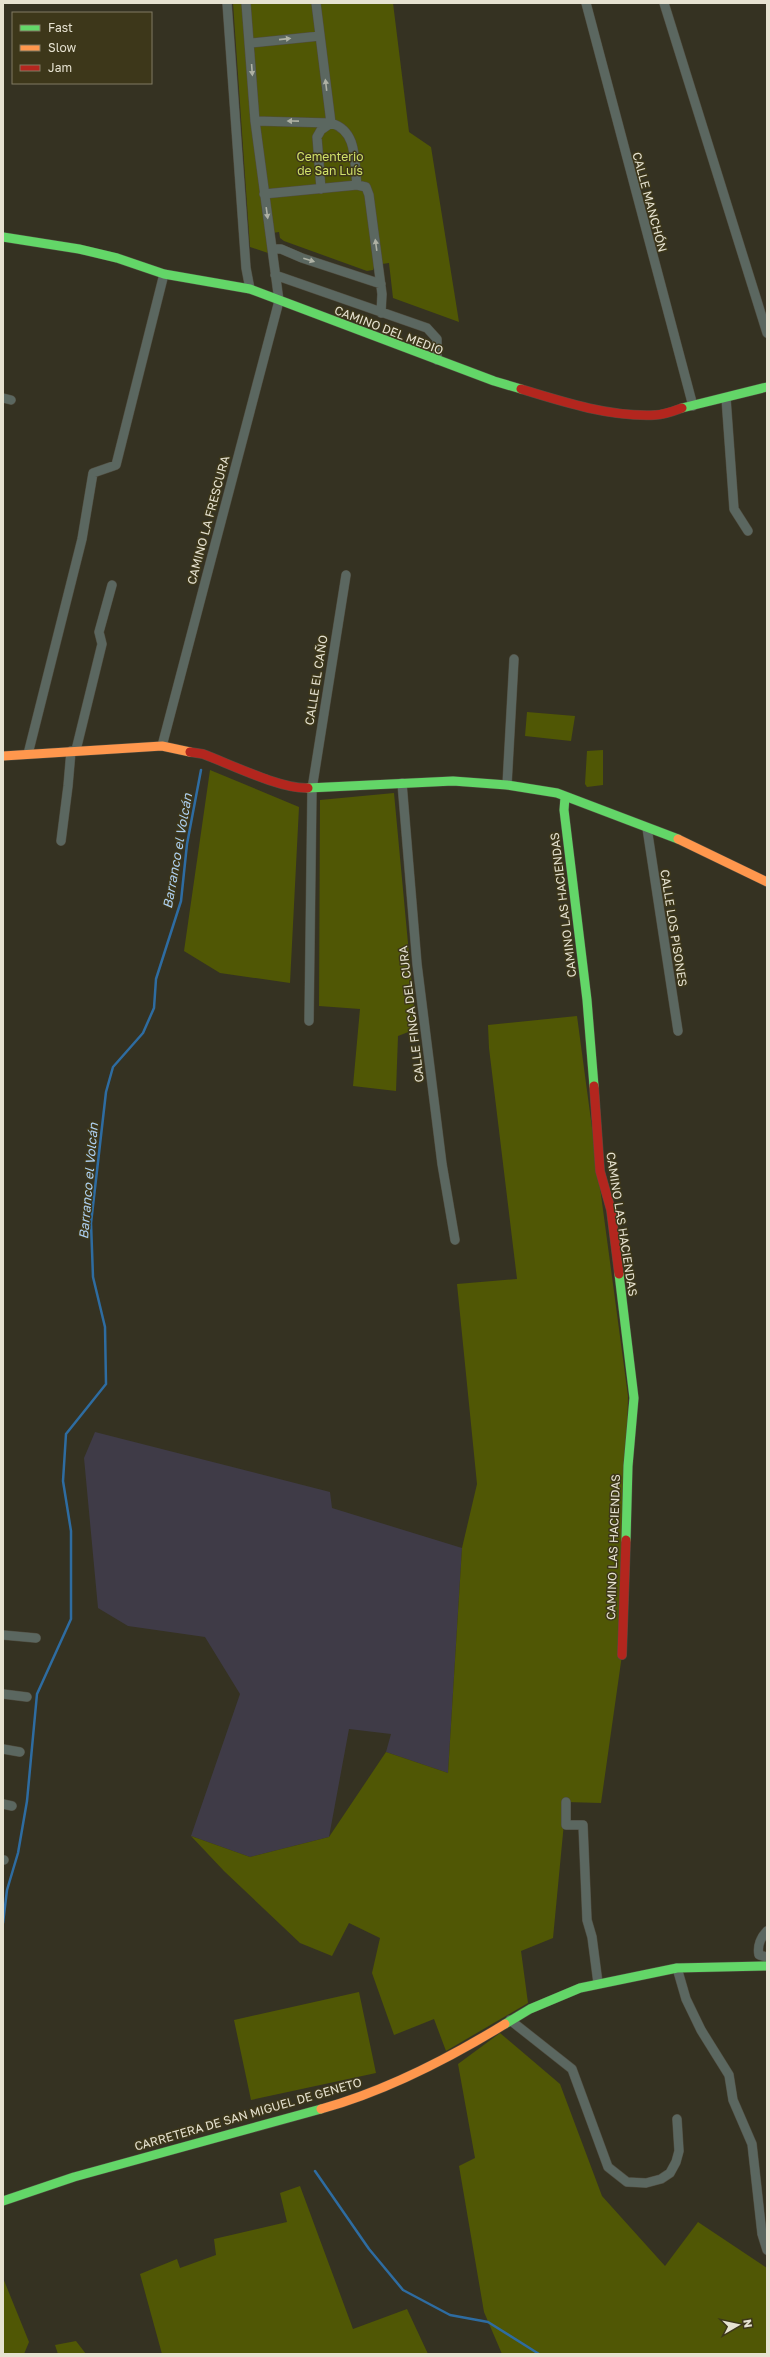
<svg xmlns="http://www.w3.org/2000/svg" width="770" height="2357" viewBox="0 0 770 2357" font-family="'Golos Text',sans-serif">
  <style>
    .industrial { fill: #3f3b47 }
    .green { fill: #505705 }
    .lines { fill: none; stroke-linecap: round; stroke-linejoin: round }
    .stream { stroke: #2e6ca1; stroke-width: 2.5 }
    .street-casing { stroke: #504d40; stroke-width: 10 }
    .fast-casing { stroke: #504d40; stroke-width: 10 }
    .slow-casing { stroke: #504d40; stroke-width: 10 }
    .jam-casing { stroke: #504d40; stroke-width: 10 }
    .street { stroke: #5b6760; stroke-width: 9 }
    .fast { stroke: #63d668; stroke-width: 9 }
    .slow { stroke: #ff974d; stroke-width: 9 }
    .jam { stroke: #b3261e; stroke-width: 9 }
    .oneway { fill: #aeb1a4 }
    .labels { text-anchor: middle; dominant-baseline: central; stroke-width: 3; stroke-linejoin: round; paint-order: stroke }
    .park-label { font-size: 12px; fill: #d2e26a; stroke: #3d371a }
    .street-label { font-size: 12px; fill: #e6e2d1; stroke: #3d371a }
    .water-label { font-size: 13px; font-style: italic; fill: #adcff0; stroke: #3d371a }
  </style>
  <rect width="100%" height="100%" fill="#353222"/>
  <!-- industrial -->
  <path class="industrial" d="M95,1432L330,1492L332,1508L462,1548L448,1773L386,1752L391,1734L349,1729L329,1837L250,1857L191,1836L240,1694L205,1637L128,1626L98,1608L84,1458Z"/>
  <!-- green -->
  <path class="green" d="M233,3H393L409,132L431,147L459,322L393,298L389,263L375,265L373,270L367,271L284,241L280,238L279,232L266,234L268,253L250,247Z
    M527,712L575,716L571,741L525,736Z
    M603,750V785L587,787L585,784L587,751Z
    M210,770L299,807L290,983L220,973L184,951Z
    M394,793L416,1029L398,1036L396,1091L353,1086L360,1009L319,1006L320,800Z
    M577,1016L628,1396L622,1655L601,1803L566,1802L553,1938L521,1951L528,2003L446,2051L434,2019L394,2035L372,1973L380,1938L349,1923L332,1956L300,1943L224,1871L191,1836L250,1857L329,1837L386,1752L448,1773L462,1548L477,1484L457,1284L517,1279L489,1048L488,1025Z
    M359,1992L376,2073L251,2100L234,2020Z
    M500,2033L560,2084L602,2196L665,2266L698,2222L767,2268V2354H502L484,2312L459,2166L475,2158L458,2064Z
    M300,2186L353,2329L407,2309L428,2354H162L140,2274L177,2259L180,2268L216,2255L214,2239L287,2222L280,2193Z
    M3,2278L29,2342L24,2354H3Z
    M76,2341L86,2354H58L55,2345Z"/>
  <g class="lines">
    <!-- stream -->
    <path class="stream" d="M3,1923L7,1890L18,1853L27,1801L37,1694L71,1619V1531L63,1481L66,1434L106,1384L105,1327L93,1277L91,1223L106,1092L113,1067L143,1033L154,1008L156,979L181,901L187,844L201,770
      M315,2171L369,2249L403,2290L450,2315L488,2322L539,2354"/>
    <!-- street casing -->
    <g class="street-casing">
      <path id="street" d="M227,3L246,268L250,289
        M316,3L331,123
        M586,3L693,406
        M664,3L767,333
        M251,43L320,36
        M255,121L331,123C358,131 354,161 357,185L366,187L369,195L382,294L381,313
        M321,189L317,137L321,130L331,123
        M264,194L357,185
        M272,249H281L302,258L381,284
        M275,275L427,328L437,339V360
        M3,398L11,400
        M726,398L734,509L748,531
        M162,746L279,301L255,121L246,3
        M76,750L102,644L99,632L112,585
        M28,754L82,539L93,473L116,465L164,274
        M402,783L417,964L442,1164L455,1240
        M507,785L514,659
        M647,828L678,1031
        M61,841L68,786L71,751
        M309,1021L312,789L346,575
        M3,1635L36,1638
        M3,1694L27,1697
        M3,1749L20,1752
        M566,1802V1825H583L587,1920L592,1937L598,1983
        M3,1804L12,1806
        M3,1860H4
        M767,1931C761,1937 757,1946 759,1955L767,1957
        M677,1968L686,1999L701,2030L729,2075L733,2100L752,2144L762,2234L767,2250
        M510,2020L572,2069L608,2167L627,2182L646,2183L661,2179L670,2173L676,2162L679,2151L677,2119"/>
    </g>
    <!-- fast casing -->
    <g class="fast-casing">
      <path id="fast" d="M3,237L79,249L117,258L164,274L250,289L494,381L521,389
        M682,408L767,387
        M308,788L453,781L507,785L557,793L678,839
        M565,797L564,810L587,1000L594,1086
        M619,1274L634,1398L628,1466L626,1540
        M505,2024L530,2009L580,1988L677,1968L767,1966
        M3,2201L74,2177L321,2109"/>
    </g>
    <!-- slow casing -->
    <g class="slow-casing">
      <path id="slow" d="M3,756L162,746L190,752
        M678,839L767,882
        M321,2109C386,2091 448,2059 505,2024"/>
    </g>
    <!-- jam casing -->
    <g class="jam-casing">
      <path id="jam" d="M521,389C563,402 610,417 655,415C664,415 674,411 682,408
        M190,752L203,754C230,764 280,789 308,788
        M594,1086L600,1171L611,1210L619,1274
        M622,1655L626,1540"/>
    </g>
    <!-- street -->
    <use href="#street" class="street"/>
    <!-- fast -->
    <use href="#fast" class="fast"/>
    <!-- slow -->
    <use href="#slow" class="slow"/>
    <!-- jam -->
    <use href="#jam" class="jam"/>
  </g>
  <!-- one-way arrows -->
  <defs><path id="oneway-solid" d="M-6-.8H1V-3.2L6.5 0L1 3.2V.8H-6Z"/></defs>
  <g class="oneway">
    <use href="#oneway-solid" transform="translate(285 39) rotate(-6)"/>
    <use href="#oneway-solid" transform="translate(252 70) rotate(86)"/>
    <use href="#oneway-solid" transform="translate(326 85) rotate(-97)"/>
    <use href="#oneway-solid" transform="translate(293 121) rotate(-179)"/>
    <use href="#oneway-solid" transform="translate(267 213) rotate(82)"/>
    <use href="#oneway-solid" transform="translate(376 245) rotate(-98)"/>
    <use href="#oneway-solid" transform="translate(309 260) rotate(18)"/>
  </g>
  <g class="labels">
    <!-- park labels -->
    <g class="park-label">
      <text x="330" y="156">Cementerio<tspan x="330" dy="14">de San Luís</tspan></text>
    </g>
    <!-- street labels -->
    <g class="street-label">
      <text transform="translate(650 202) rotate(75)">CALLE MANCHÓN</text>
      <text transform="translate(389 330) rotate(21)">CAMINO DEL MEDIO</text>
      <text transform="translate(208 520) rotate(-75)">CAMINO LA FRESCURA</text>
      <text transform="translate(316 680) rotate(-81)">CALLE EL CAÑO</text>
      <text transform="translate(563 905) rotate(-97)">CAMINO LAS HACIENDAS</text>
      <text transform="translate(674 928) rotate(81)">CALLE LOS PISONES</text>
      <text transform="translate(411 1014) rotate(-97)">CALLE FINCA DEL CURA</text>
      <text transform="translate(622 1224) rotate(81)">CAMINO LAS HACIENDAS</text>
      <text transform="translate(613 1547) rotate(-88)">CAMINO LAS HACIENDAS</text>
      <text transform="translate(248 2114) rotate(-16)">CARRETERA DE SAN MIGUEL DE GENETO</text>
    </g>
    <!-- water labels -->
    <g class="water-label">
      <text transform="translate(177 851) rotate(-80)">Barranco el Volcán</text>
      <text transform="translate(88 1181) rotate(-85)">Barranco el Volcán</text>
    </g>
  </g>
  <!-- border -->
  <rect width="770" height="2357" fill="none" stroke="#e6e2d1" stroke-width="8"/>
  <!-- legend -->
  <rect x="12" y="12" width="140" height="72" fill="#3d371a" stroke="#817b63"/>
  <rect x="20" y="25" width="20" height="6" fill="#63d668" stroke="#817b63"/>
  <text x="48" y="32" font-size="12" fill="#e6e2d1">Fast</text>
  <rect x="20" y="45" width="20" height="6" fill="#ff974d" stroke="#817b63"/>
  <text x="48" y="52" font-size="12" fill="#e6e2d1">Slow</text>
  <rect x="20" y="65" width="20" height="6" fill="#b3261e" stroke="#817b63"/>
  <text x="48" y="72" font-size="12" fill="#e6e2d1">Jam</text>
  <!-- north arrow -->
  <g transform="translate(738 2325) rotate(81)" stroke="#3d371a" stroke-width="3" paint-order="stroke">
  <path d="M0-3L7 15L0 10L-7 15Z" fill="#e6e2d1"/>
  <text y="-6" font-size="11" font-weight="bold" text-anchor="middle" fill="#e6e2d1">N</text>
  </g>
</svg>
